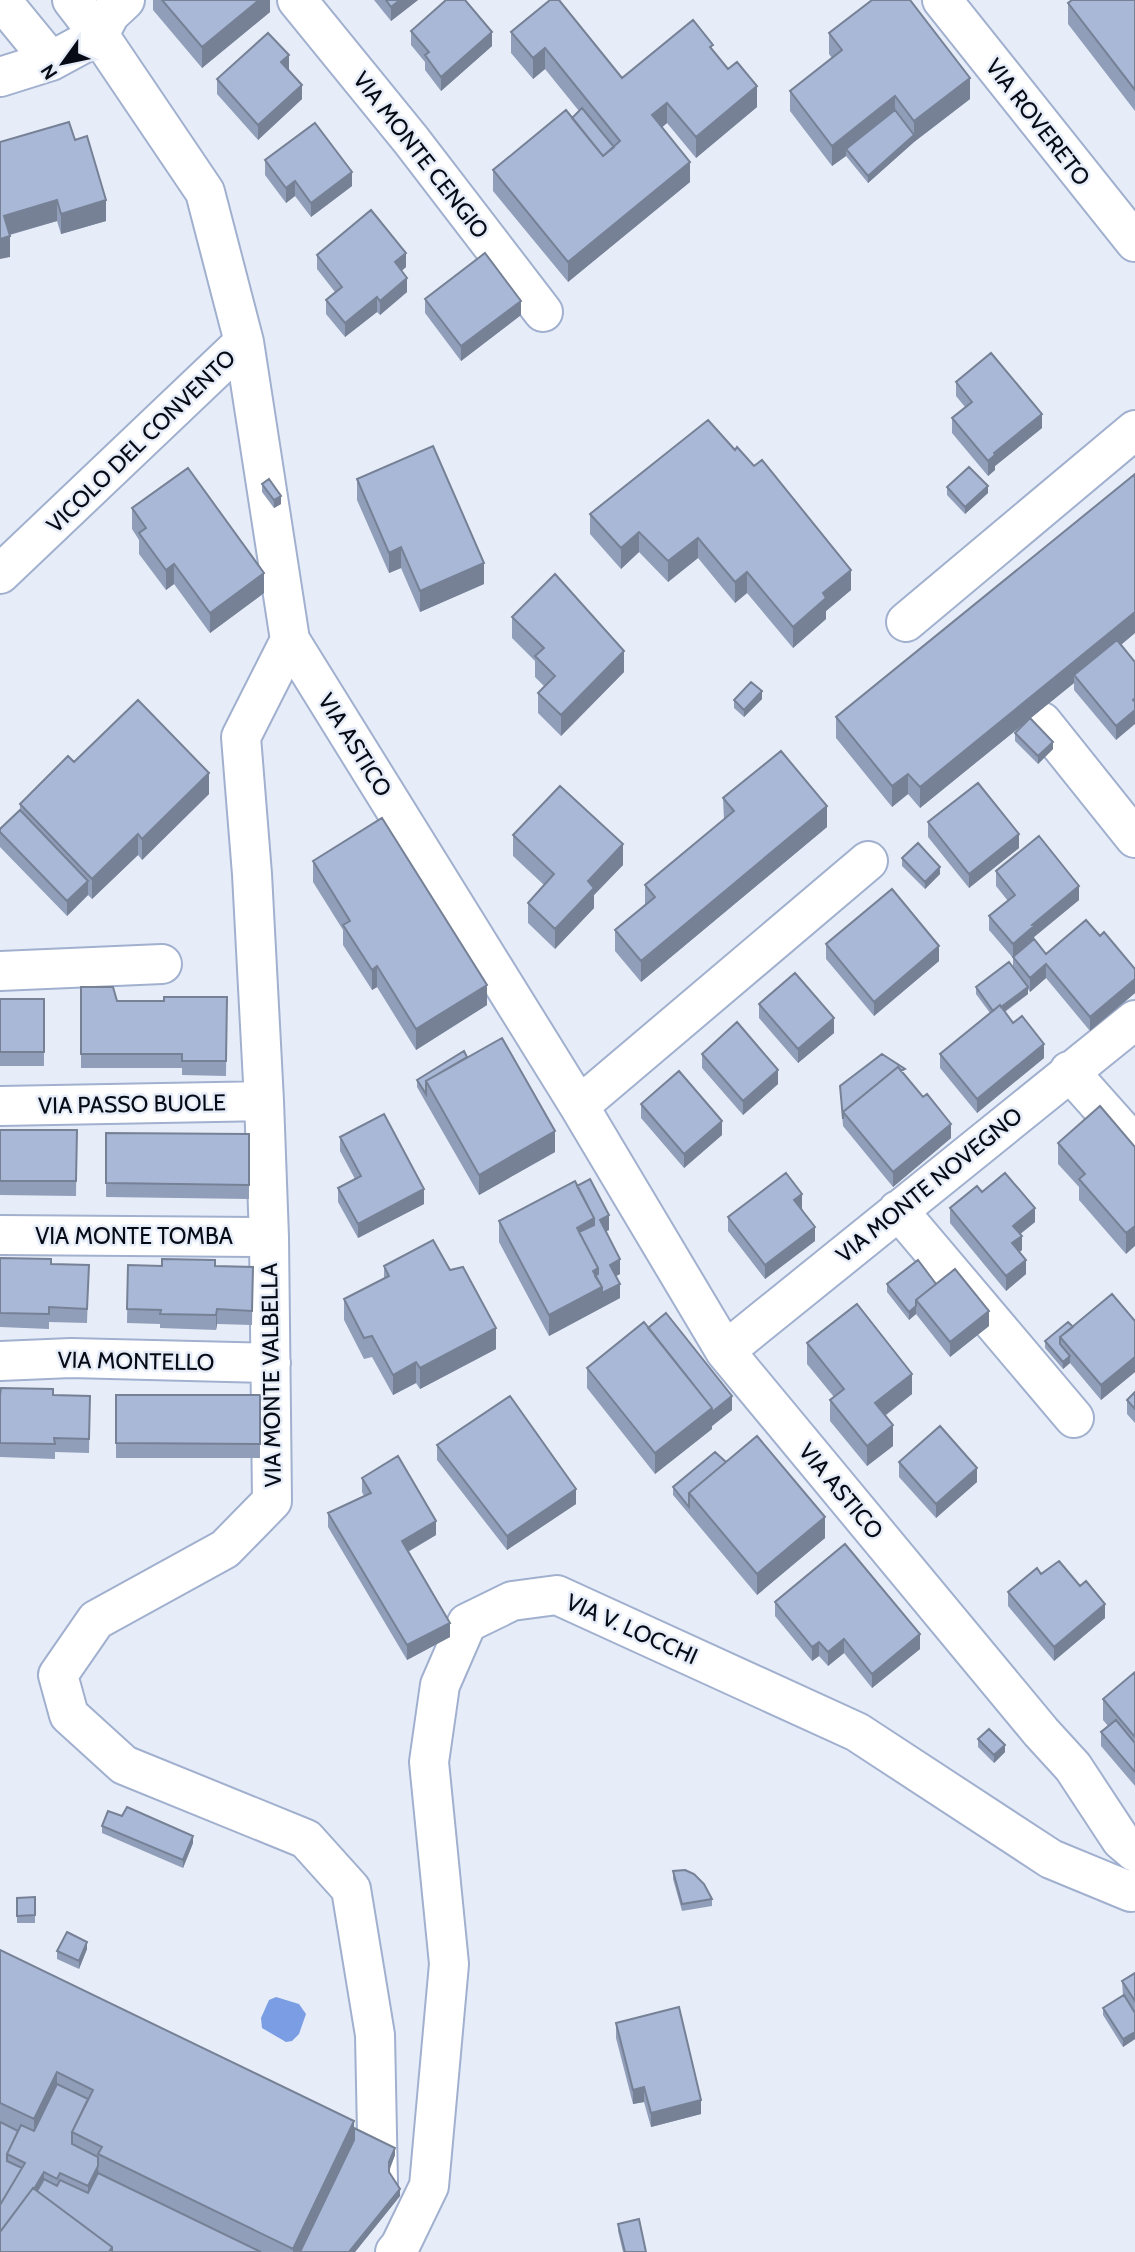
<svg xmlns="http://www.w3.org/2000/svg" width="1135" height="2252" viewBox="0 0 1135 2252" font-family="Cabin,sans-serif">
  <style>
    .water { fill: #7a9de3 }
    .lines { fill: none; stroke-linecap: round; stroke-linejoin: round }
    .minor-casing { stroke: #a1b0ce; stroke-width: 42 }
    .minor { stroke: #fff; stroke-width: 38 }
    .wall { fill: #919eb9 }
    .shaded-wall { fill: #768196 }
    .building { fill: #a9b8d7; stroke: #768196; stroke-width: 2 }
    .labels { text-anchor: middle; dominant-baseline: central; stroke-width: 5; stroke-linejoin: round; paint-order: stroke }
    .street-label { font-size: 23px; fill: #070b15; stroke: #e6edf9 }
  </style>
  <rect width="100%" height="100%" fill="#e6edf9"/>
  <!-- water -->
  <path class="water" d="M276,1997L299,2004L306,2014L299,2034L292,2041L286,2042L262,2028L261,2018L269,2000Z"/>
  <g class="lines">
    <!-- minor casing -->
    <g class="minor-casing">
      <path id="minor" d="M1,0L51,61
        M297,0L411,140L543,312
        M942,0L1135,242
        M0,77L51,61L99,35L110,14L125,0
        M244,342L290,640L579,1106L725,1351L1041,1732L1073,1767L1121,1840L1135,1852
        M0,574L244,342L205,192L99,35L72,0
        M906,622L1135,430
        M290,640L241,737L252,874L264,1101L269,1237L272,1501L225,1549L96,1620L58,1675L69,1715L124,1765L306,1839L351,1889L375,2035L378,2183
        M1042,722L1135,838
        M0,971L162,964
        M1069,1071L1135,1145
        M0,1106L264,1101
        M579,1106L868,861
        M898,1210L1074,1418
        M0,1235L269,1237
        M725,1351L1135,1020
        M0,1361L71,1358L271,1363
        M395,2252L400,2246L429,2186L449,1964L429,1762L440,1685L467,1623L512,1601L557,1595L857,1732L1051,1859L1131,1892L1135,1888"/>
    </g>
    <!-- minor -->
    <use href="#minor" class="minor"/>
  </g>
  <!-- wall -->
  <path class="wall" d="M153,0H270V12L202,68L153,10Z
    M374,0H418L391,21Z
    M1135,0V111L1068,24V3Z
    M411,31L492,46L441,91L425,70V62L411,45Z
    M511,32L622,78L713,52L757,107L696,158L667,123L662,127L690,182L568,282L493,191V170L572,118L579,111L545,69L533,79L511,53Z
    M829,33L970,99L914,142L868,183L846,156L832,166L790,111V91L832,58L829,54Z
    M289,69L302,99L258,140L217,94V79Z
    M75,140L106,221L61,234L57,221L10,235V257L0,142Z
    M265,160L352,186L311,217L295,196L286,203L265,175Z
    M317,255L406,267L401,271L407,292L380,315L377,312L345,337L326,314V300L335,292L317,269Z
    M425,299L521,315L461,361L425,313Z
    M956,382L1042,428L995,466V470L988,476L952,433V418L965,407L956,396Z
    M708,420L851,590L826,611V619L793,648L747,593L735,603L698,558L668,582L639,552L621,569L590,534V514Z
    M357,479L484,584L420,612L401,568L389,573L357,500Z
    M262,484L281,504L274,508L262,492Z
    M947,487L988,493L965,514L947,495Z
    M132,508L264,593L210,633L174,584L166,590L139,554V540L132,529Z
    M512,617L624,672L561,736L538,713V693L544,686L535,677V661L512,638Z
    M1135,633L1121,645L1116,740L1074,690V683L920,808L908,794L892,807L836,738V717Z
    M762,699L744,717L734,708V700Z
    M1015,733L1053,749L1038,764L1015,741Z
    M74,762L209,794L142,860L138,855L92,899L88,895L67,916L0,847V829L20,810V804Z
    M723,798L827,827L641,982L615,951V930L645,905V885L724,820Z
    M928,822L1019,848L969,888L928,837Z
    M513,835L623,865L594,895V908L555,949L528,923V903L544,885L513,856Z
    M902,858L940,874L925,889L902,866Z
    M313,861L487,1005L416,1050L377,987L372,990L343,945V930L313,882Z
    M996,871L1079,900L1034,937V939L1046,954L1100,936L1135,969V993L1090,1031L1046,978L1030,992L1028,989V994L1005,1012L1044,1058L977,1113L940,1068V1054L990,1013L976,994V987L1013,968V958L989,930V916L1008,901L996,886Z
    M826,944L939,961L874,1016L826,959Z
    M81,987L117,1001H164L227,997L226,1076L182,1075V1068H81Z
    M0,999H44V1066H0Z
    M759,1004L834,1033L798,1063L759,1018Z
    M702,1054L778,1084L743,1115L702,1068Z
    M467,1057L555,1152L479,1195L417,1087V1080Z
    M905,1076L951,1138L893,1187L843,1126L840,1086Z
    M641,1104L722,1135L684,1168L641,1118Z
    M0,1130H77L76,1196L0,1195Z
    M106,1133L249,1134V1199L106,1197Z
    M340,1137L424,1204L358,1238L338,1202V1188L355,1179L340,1151Z
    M1058,1143L1135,1147L1126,1254L1079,1200V1187L1058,1164Z
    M577,1186L609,1230L605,1231L620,1274L616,1276L620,1298L549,1336L499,1242V1221Z
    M982,1192L1035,1222L1020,1234L1022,1250L1019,1252L1026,1274L1006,1291L950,1223V1208Z
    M802,1208L815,1241L765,1279L728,1231V1217Z
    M0,1258L51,1264L89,1265L87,1323L49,1322V1329L0,1327Z
    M128,1265L253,1267L252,1325L217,1324L216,1330L160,1328V1324L127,1323Z
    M384,1266L450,1270L496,1349L420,1389L416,1383L393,1395L372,1357L364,1359L344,1320V1299L384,1278Z
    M887,1284H936L989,1326L950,1357L916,1314L909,1320L887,1292Z
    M1135,1321V1372L1101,1400L1070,1363L1063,1369L1045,1348V1341L1073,1327Z
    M648,1328L732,1410L712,1426V1429L655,1474L587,1388V1368Z
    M807,1343L912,1394L885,1416L893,1446L867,1466L830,1421V1400L834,1397L807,1364Z
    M1135,1392V1423L1127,1414V1400Z
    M0,1395L90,1396L89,1453L55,1452V1459L0,1457Z
    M116,1395H260V1458H116Z
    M437,1445L576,1504L507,1550L437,1460Z
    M726,1462L825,1538L757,1595L673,1495V1487Z
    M899,1462L977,1482L936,1518L899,1477Z
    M362,1478L436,1535L408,1552L450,1637L407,1660L328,1527V1513L364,1496L362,1492Z
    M1041,1574L1105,1618L1054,1661L1008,1606V1592Z
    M775,1602L920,1649L872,1688L844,1653L828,1666L819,1656L812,1661L775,1616Z
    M1135,1672V1786L1101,1746V1732L1108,1726L1103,1720V1699Z
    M978,1739L1005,1752L994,1763L978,1747Z
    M102,1826L193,1843L183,1868L102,1833Z
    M673,1871L712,1899V1906L682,1911L673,1879Z
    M35,1897V1923H17V1898Z
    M87,1949L79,1969L57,1959V1951Z
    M0,1950L354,2128L395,2155L389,2172L400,2196L355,2252H0Z
    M1135,1973V2039L1123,2047L1103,2015V2008L1123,1996L1122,1981Z
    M616,2023L701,2114L651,2127L644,2102L633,2104L616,2038Z
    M618,2224L646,2252H623L618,2231Z"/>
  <!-- shaded-wall -->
  <path class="shaded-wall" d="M259,0H270V12L202,68V47Z
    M400,0H418L391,21V7Z
    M492,32V46L441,91V77Z
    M545,48V69L533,79V58Z
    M289,55V69L281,77V62Z
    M970,78V99L914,142L868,183V176L914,135V121Z
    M302,85V99L258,140V125Z
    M757,86V107L696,158V137Z
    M895,96V117L846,149V156L832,166V146Z
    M667,103V123L652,136V115Z
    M690,162V182L568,282V262Z
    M352,172V186L311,217V203Z
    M295,181V196L286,203V188Z
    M57,200V221L4,236V216Z
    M106,200V221L61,234V214Z
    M10,236V257L0,259V239Z
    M406,253V267L395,277V262Z
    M407,278V292L380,315V301Z
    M377,297V312L345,337V323Z
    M521,301V315L461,361V346Z
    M1042,414V428L995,466V470L988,476V461L994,453Z
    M988,486V493L965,514V507Z
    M281,496V504L274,508V500Z
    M639,532V552L621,569V548Z
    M698,538V558L668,582V561Z
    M401,547V568L389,573V553Z
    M484,563V584L420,612V591Z
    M174,564V584L166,590V570Z
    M851,570V590L826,611V619L793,648V627L823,593Z
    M747,572V593L735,603V582Z
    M264,573V593L210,633V613Z
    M1135,612V633L1078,680L1074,675V683L920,808V787Z
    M624,651V672L561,736V715Z
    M762,691V699L744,717V710Z
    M1135,698V724L1116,740V726Z
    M1053,742V749L1038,764V756Z
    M209,773V794L142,860V839Z
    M908,774V794L892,807V786Z
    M827,806V827L641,982V961Z
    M138,834V855L92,899V879Z
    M1019,834V848L969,888V874Z
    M623,844V865L594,895V908L555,949V929L588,881Z
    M940,867V874L925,889V882Z
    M88,881V895L67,916V901Z
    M1079,886V900L1034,937V941L1013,958V944L1032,925Z
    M939,946V961L874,1016V1002Z
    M1046,964V978L1030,992V978Z
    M377,966V987L372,990V970Z
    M1135,979V993L1090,1031V1017Z
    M487,985V1005L416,1050V1029Z
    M1028,987V994L994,1019V1012Z
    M834,1018V1033L798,1063V1049Z
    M1044,1044V1058L977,1113V1099Z
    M778,1070V1084L743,1115V1101Z
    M722,1121V1135L684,1168V1154Z
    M951,1124V1138L893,1187V1172Z
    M555,1131V1152L479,1195V1175Z
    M424,1189V1204L358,1238V1224Z
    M802,1194V1208L794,1214V1200Z
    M1035,1208V1222L1013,1240V1226Z
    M609,1215V1230L600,1234V1220Z
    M594,1218V1239L577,1234V1228Z
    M1135,1226V1246L1126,1254V1233Z
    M815,1227V1241L765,1279V1265Z
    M1022,1236V1250L1012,1258V1243Z
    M620,1259V1274L610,1279V1265Z
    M1026,1260V1274L1006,1291V1276Z
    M598,1268V1287L593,1271Z
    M620,1284V1298L549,1336V1315L602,1287Z
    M916,1306V1314L909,1320V1312Z
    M217,1309V1324L216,1330V1315Z
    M989,1311V1326L950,1357V1342Z
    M496,1328V1349L420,1389V1368Z
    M1070,1356V1363L1063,1369V1362Z
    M1135,1357V1372L1101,1400V1385Z
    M416,1362V1383L393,1395V1375Z
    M912,1374V1394L875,1423V1403Z
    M732,1396V1410L712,1426V1429L655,1474V1453L712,1408Z
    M893,1425V1446L867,1466V1446Z
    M977,1468V1482L936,1518V1504Z
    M576,1489V1504L507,1550V1536Z
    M825,1517V1538L757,1595V1574Z
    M436,1521V1535L402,1555V1541Z
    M1105,1604V1618L1054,1661V1647Z
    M450,1623V1637L407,1660V1645Z
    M920,1634V1649L872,1688V1674Z
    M844,1639V1653L828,1666V1652Z
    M819,1642V1656L812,1661V1647Z
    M1005,1745V1752L994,1763V1755Z
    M193,1836V1843L183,1868V1860Z
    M87,1942V1949L79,1969V1961Z
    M1135,2032V2039L1123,2047V2039Z
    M57,2072V2098L34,2146V2119Z
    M644,2087V2102L633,2104V2090Z
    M701,2100V2114L651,2127V2113Z
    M354,2121V2147L304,2252H293V2249Z
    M395,2148V2155L389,2170V2162Z
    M98,2166L99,2180L88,2201V2186Z
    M44,2172V2186L0,2244Z
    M400,2189V2196L355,2252H349Z"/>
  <!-- building -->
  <path class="building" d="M162,0H259L202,47Z
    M386,0H400L391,7Z
    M446,0H465L492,32L441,77L425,55L429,52L411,31Z
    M550,0H559L622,78L693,20L713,45L710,47L728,69L737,62L757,86L696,137L667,103L652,115L690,162L568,262L493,170L566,110L603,156L620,141L545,48L533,58L511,32Z
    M872,0H910L970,78L914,121L895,96L832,146L790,91L842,50L829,33Z
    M1072,0H1135V90L1068,3Z
    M268,33L289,55L281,62L302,85L258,125L217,79Z
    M582,108L614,147L603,156L572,118Z
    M895,110L914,135L868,176L846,149Z
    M69,122L75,140L87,136L106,200L61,214L57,200L4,216L10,236L0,239V142Z
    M315,123L352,172L311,203L295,181L286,188L265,160Z
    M371,210L406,253L395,262L407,278L380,301L377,297L345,323L326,300L342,287L317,255Z
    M485,253L521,301L461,346L425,299Z
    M991,353L1042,414L994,453L995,455L988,461L952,418L972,402L956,382Z
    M708,420L735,450L737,447L754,466L762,460L851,570L823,593L826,598L793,627L747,572L735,582L698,538L668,561L639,532L621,548L590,514Z
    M433,446L484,563L420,591L401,547L389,553L357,479Z
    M969,467L988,486L965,507L947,487Z
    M188,468L264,573L210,613L174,564L166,570L139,533L146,528L132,508Z
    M1135,474V612L920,787L908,774L892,786L836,717Z
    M269,479L281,496L274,500L262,484Z
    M555,574L624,651L561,715L538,693L555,676L535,656L544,648L512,617Z
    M1117,640L1135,662V698L1133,700L1135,702V710L1116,726L1074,675Z
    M751,682L762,691L744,710L734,700Z
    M138,700L209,773L142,839L138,834L92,879L20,804L68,756L74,762Z
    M1030,718L1053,742L1038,756L1015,733Z
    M781,751L827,806L641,961L615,930L655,897L645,885L734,811L723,798Z
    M978,783L1019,834L969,874L928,822Z
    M560,786L623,844L588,881L594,888L555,929L528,903L554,874L513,835Z
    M20,810L88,881L67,901L0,832V829Z
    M382,818L487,985L416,1029L377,966L372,970L343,925L350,921L313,861Z
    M1039,836L1079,886L1032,925L1034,926L1013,944L989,916L1015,895L996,871Z
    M918,843L940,867L925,882L902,858Z
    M892,889L939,946L874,1002L826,944Z
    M1086,920L1100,936L1104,932L1135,969V979L1090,1017L1046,964L1030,978L1013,957L1034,939L1046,954Z
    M1009,962L1028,987L1001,1007L1000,1005L993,1011L976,987Z
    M795,973L834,1018L798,1049L759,1004Z
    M81,987H113L117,1001H164V997H227L226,1061H182V1054H81Z
    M0,999H44V1052H0Z
    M1000,1005L1013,1023L1022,1016L1044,1044L977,1099L940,1054Z
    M737,1022L778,1070L743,1101L702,1054Z
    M502,1038L555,1131L479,1175L426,1081Z
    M464,1051L467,1057L426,1081V1094L417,1080Z
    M882,1054L905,1069L901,1071L898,1067L843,1112V1119L840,1086Z
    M898,1067L923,1097L927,1094L951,1124L893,1172L843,1112Z
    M679,1071L722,1121L684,1154L641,1104Z
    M1100,1106L1135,1147V1226L1126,1233L1079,1179L1085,1174L1058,1143Z
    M384,1114L424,1189L358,1224L338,1188L361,1176L340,1137Z
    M0,1130H77L76,1181H0Z
    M106,1133L249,1134V1185L106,1183Z
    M786,1173L802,1194L794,1200L815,1227L765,1265L728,1217Z
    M1005,1173L1035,1208L1013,1226L1022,1236L1012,1243L1026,1260L1006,1276L950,1208L977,1186L982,1192Z
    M590,1179L609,1215L600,1220L620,1259L610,1265L620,1284L602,1293V1287L595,1276L598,1274V1268L579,1232L594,1225V1218L577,1186Z
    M575,1181L594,1218L577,1228L598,1268L593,1271L602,1287L549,1315L499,1221Z
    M433,1240L450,1270L463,1267L496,1328L420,1368L416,1362L393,1375L372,1336L364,1338L344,1299L389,1276L384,1266Z
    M0,1258L51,1259V1264L89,1265L87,1309L49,1307V1314L0,1313Z
    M162,1259L215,1260V1266L253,1267L252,1311L217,1309L216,1315L160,1314L161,1310L127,1309L128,1265L162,1266Z
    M918,1260L936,1284L916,1300V1306L909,1312L887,1284Z
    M955,1269L989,1311L950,1342L916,1300Z
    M1112,1294L1135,1321V1357L1101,1385L1060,1337Z
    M857,1304L912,1374L875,1403L893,1425L867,1446L830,1400L844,1389L807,1343Z
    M666,1313L732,1396L712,1412V1408L648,1328Z
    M644,1322L712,1408L655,1453L587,1368Z
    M1068,1322L1073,1327L1060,1337V1344L1070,1356L1063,1362L1045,1341Z
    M1,1388L53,1389V1395L90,1396L89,1439L54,1438L55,1444L0,1443V1395Z
    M1135,1392V1409L1127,1400Z
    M116,1395H260V1444L116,1443Z
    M510,1396L576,1489L507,1536L437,1445Z
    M940,1426L977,1468L936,1504L899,1462Z
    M757,1436L825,1517L757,1574L689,1493Z
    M715,1452L726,1462L689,1493V1507L673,1487Z
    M398,1456L436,1521L402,1541L450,1623L407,1645L328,1513L371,1493L362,1478Z
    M845,1544L920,1634L872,1674L844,1639L828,1652L819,1642L812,1647L775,1602Z
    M1059,1561L1080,1586L1086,1581L1105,1604L1054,1647L1008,1592L1037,1568L1041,1574Z
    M1135,1672V1737L1103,1699Z
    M1116,1720L1135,1743V1772L1101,1732Z
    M989,1729L1005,1745L994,1755L978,1739Z
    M127,1807L193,1836L183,1860L102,1826L108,1811L122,1816Z
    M685,1870L694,1874L704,1884L712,1899L682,1904L673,1871Z
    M35,1897V1915L17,1916V1898Z
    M67,1932L87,1942L79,1961L57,1951Z
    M0,1950L354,2121L293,2249L98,2154L102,2147L72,2132L93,2090L57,2072L34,2119L0,2103Z
    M1135,1973V2001L1122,1981Z
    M1124,1995L1135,2013V2032L1123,2039L1103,2008Z
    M679,2007L701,2100L651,2113L644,2087L633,2090L616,2023Z
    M57,2084L88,2099L72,2132V2144L98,2157V2166L88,2186L60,2173L57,2179L44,2172L34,2189L33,2188L0,2232V2205L25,2163L7,2154L21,2125L34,2131Z
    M0,2122L18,2131L7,2154V2161L22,2168L0,2205Z
    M354,2128L395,2148L389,2162V2172L400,2189L349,2252H300L354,2140Z
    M98,2173L261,2252H112V2247L37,2191L44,2179L57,2186L60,2180L88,2193Z
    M33,2188L112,2247L109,2252H0V2232Z
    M639,2219L646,2252H625L618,2224Z"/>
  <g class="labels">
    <!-- street labels -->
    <g class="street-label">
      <text transform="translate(1038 122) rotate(52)">VIA ROVERETO</text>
      <text transform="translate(421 155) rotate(52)">VIA MONTE CENGIO</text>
      <text transform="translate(141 441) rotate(-44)">VICOLO DEL CONVENTO</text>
      <text transform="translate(355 745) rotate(58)">VIA ASTICO</text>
      <text transform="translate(132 1104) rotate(-1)">VIA PASSO BUOLE</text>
      <text transform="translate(929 1185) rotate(-39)">VIA MONTE NOVEGNO</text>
      <text x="134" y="1236">VIA MONTE TOMBA</text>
      <text transform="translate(136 1361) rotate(1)">VIA MONTELLO</text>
      <text transform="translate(271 1375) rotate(-91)">VIA MONTE VALBELLA</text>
      <text transform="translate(841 1491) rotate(50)">VIA ASTICO</text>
      <text transform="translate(632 1629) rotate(24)">VIA V. LOCCHI</text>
    </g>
  </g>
  <!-- north arrow -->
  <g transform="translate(63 63) rotate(237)" stroke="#e6edf9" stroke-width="5" paint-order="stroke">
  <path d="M0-5L12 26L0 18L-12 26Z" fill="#070b15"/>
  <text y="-10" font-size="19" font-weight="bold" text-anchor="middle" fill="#070b15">N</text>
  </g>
</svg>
